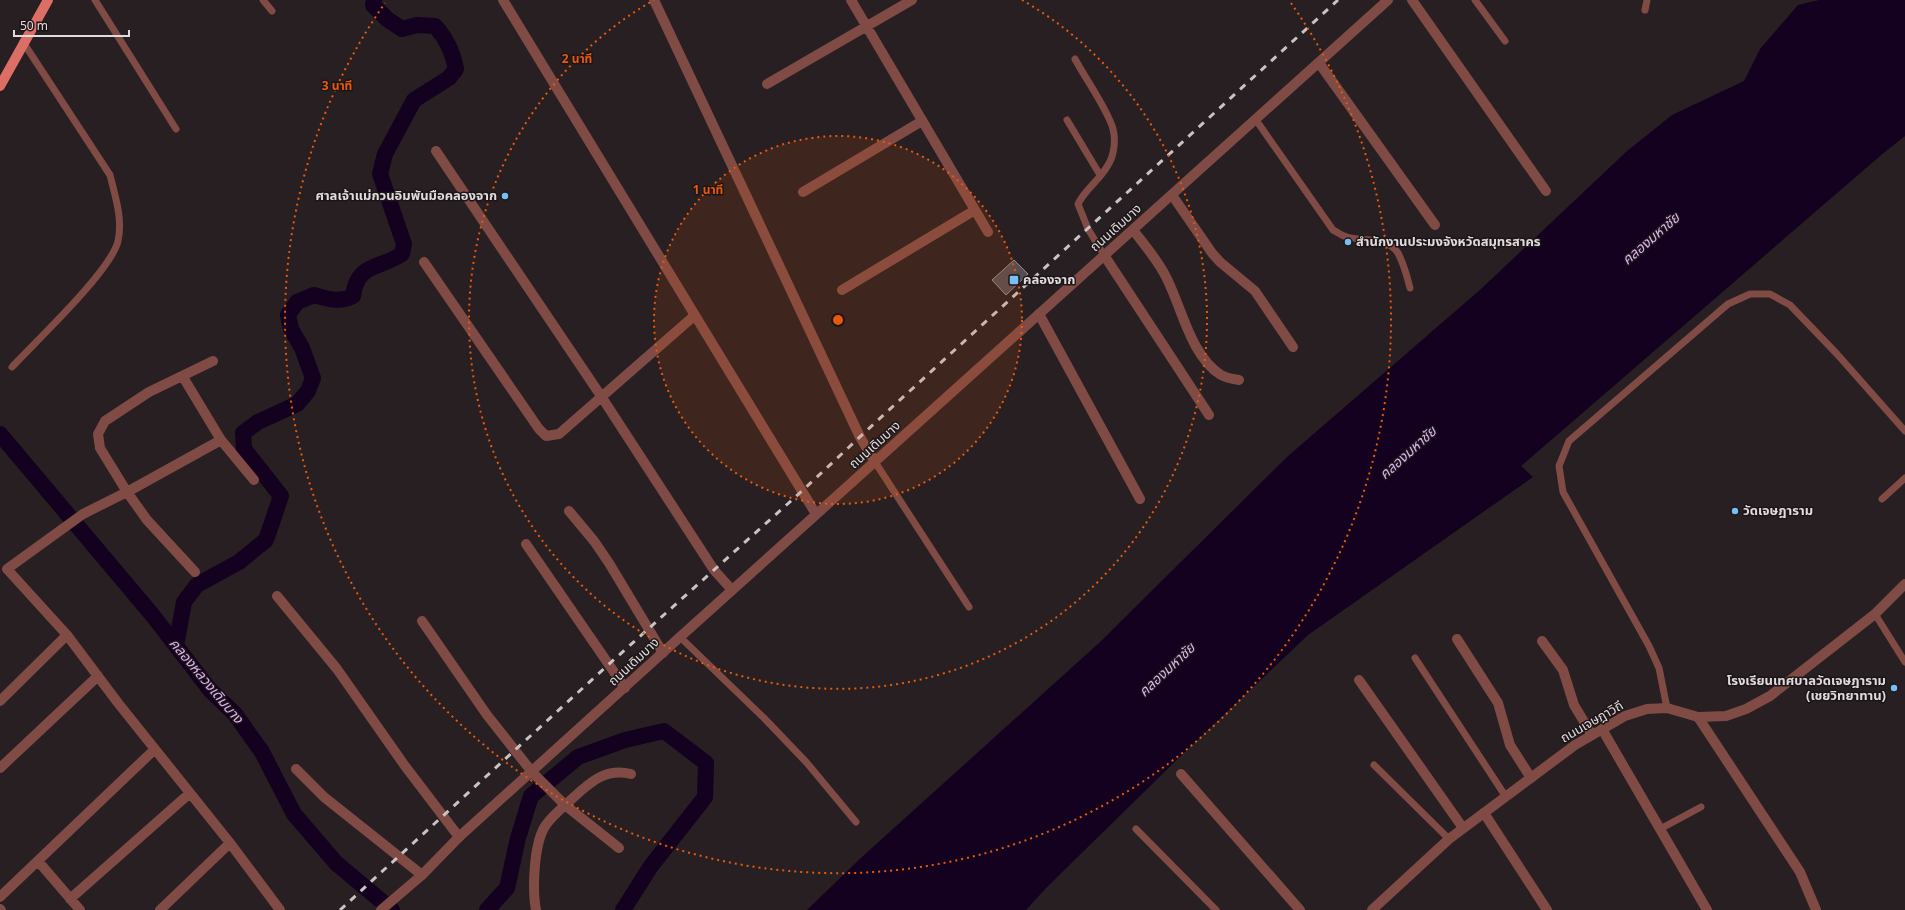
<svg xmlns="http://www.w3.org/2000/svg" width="1905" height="910" viewBox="0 0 1905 910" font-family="Georgia,'Noto Sans Thai',serif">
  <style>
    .water { fill: #14001f }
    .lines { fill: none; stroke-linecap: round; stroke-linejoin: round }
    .canal { stroke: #14001f; stroke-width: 16 }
    .building { fill: #544d52; stroke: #938b90 }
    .service { stroke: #804a45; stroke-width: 7 }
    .minor { stroke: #804a45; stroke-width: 10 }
    .tertiary { stroke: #804a45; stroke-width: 10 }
    .primary { stroke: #dd6e65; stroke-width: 10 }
    .rail { stroke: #c9c3c5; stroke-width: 3; stroke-dasharray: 7 7; stroke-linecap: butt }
    .ring { fill: none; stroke: #e8590c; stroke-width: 2; stroke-dasharray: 2 4 }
    .poi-dot { fill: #76c0f7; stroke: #1d1618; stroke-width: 1.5 }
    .labels { text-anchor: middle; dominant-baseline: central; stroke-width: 3; stroke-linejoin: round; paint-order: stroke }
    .poi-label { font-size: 13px; font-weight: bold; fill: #e0dbdc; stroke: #1d1618; text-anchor: start }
    .street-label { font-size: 13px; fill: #e0dbdc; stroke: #1d1618 }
    .water-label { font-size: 14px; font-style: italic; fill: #dfb0f7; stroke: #1d1618 }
    .centre { fill: #e8590c; stroke: #1d1618; stroke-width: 2 }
    .ring-label { font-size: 12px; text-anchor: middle; font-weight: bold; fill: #e8590c; stroke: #1d1618; stroke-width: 3; stroke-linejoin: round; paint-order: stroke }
  </style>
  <rect width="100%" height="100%" fill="#271f21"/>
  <!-- water -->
  <path class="water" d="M1819,0H1905V136L1880,156L1521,466L1533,477L1308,635L1191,746L1047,887L1026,910H807L863,856L1099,643L1287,457L1481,289L1626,152L1672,115L1744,81L1760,49L1798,5Z"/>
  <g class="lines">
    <!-- canal -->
    <path class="canal" d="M0,434L154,617L210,690L235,714L262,752L294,814L336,863L392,910
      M176,646L184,602L197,585L239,562L266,540L281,496L244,449L243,433L258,422L297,404L308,391L313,378L302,348L291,329L288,315L297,302L314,295C328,299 340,303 353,296C357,263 380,269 402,254L404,244L380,174L385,154L414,100L449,78L456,69C453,53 447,39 435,26L417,25L402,29L387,19L373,5L374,0
      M487,910L507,888L518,838L531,796L578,757L625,740L664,731L706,763L705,797L651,866L623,910"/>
  </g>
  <!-- building -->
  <path class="building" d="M1014,260L1028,274L1006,295L992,280Z"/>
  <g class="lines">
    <!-- service -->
    <path class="service" d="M95,0L176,129
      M263,0L272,11
      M1475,0L1505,41
      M1645,10L1647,0
      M1075,59C1085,78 1108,110 1113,129C1116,140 1114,156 1108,165C1100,180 1086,188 1078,204L1088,229L1104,255
      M1067,120L1100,175
      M1256,120L1333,230C1337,232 1342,236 1347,237C1363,242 1387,236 1398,253C1404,264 1407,276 1410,288
      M12,367C36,341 111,271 118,241C123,219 115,196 110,175L23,42
      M875,462L969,607
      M1882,499L1905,478
      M1875,614L1905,662
      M680,637L764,718L807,763L856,822
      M1415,658L1506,797
      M1667,708L1659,668L1649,646L1563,492L1559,466L1569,441L1728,304L1750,294H1770L1790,305L1837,354L1905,431
      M1374,765L1449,839
      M1136,829L1216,910
      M1660,829L1701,807"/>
    <!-- minor -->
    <path class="minor" d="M503,0L816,514
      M654,0L860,437L875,462
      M851,0L988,232
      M1412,0L1546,191
      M1319,63L1435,225
      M767,84L912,0
      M436,151L601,396L714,570L732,590
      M803,192L922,121
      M1172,195L1212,253L1220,262L1255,291L1293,347
      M1133,230C1144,244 1156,258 1165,275C1181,304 1190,356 1221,375C1226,378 1233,379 1239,380
      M1104,255L1209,415
      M424,262L539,429L546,436L559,434L694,316
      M842,290L975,210
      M1039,314L1140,499
      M183,377L221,440L254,480
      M221,440L127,492L83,514L7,569L67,635L118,703L230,843L280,910
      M569,511L594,541L609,563L663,653
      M526,544L625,688
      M195,572L147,520L127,492L100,448L98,434L105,421L149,392L213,361
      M277,596L337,669L405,766L459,837
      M422,621L487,715L532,772L565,805C558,812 549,819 544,828C534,846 532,889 536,910
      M1457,639L1498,703L1510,745L1531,778
      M1542,641L1563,670L1574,705L1592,735
      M1359,680L1463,828
      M0,701L67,635
      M1698,717L1800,872L1816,910
      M1602,729L1707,910
      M0,768L98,676
      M296,769L324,797L422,875
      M1181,774L1300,910
      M1484,813L1547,910
      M619,848L565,805C586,787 601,767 631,774
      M38,861L80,910
      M0,897L155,749
      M70,899L190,793
      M0,909L1,910
      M160,910L230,843"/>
    <!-- tertiary -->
    <path class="tertiary" d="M381,910L422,875L459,837L680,637L1388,0
      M1372,910L1449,839L1575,745L1625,716L1647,709L1667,708L1698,717L1726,716L1746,709L1770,696L1875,614L1905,584"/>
    <!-- primary -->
    <path class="primary" d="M0,86L48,0"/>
    <!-- rail -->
    <path class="rail" d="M340,910L608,665L802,491L878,420L1338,0"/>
  </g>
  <!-- distance rings -->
  <circle cx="838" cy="320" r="184" fill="#e8590c" fill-opacity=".12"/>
  <g class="ring">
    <circle cx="838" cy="320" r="184"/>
    <path d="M1022 0A369 369 0 1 1 654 0"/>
    <path d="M1291 3A553 553 0 1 1 385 3"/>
  </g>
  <!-- markers -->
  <g class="poi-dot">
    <circle cx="505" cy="196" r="4"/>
    <circle cx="1348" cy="242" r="4"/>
    <rect x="1009" y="275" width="10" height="10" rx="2"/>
    <circle cx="1735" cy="511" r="4"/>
    <circle cx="1894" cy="688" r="4"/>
  </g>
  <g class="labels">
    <!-- poi labels -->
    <g class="poi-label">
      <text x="497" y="196" text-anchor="end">ศาลเจ้าแม่กวนอิมพันมือคลองจาก</text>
      <text x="1356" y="242">สำนักงานประมงจังหวัดสมุทรสาคร</text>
      <text x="1023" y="280">คลองจาก</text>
      <text x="1743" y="511">วัดเจษฎาราม</text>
      <text x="1886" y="681" text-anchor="end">โรงเรียนเทศบาลวัดเจษฎาราม<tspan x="1886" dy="15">(เชยวิทยาทาน)</tspan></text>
    </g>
    <!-- street labels -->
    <g class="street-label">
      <text transform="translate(1116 228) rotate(-42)">ถนนเดิมบาง</text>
      <text transform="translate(875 445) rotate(-42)">ถนนเดิมบาง</text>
      <text transform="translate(634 662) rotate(-43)">ถนนเดิมบาง</text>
      <text transform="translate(1592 722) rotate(-30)">ถนนเจษฎาวิถี</text>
    </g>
    <!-- water labels -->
    <g class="water-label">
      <text transform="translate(1651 239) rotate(-41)">คลองมหาชัย</text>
      <text transform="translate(1408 453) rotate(-42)">คลองมหาชัย</text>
      <text transform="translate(1167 670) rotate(-43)">คลองมหาชัย</text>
      <text transform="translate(206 681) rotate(50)">คลองหลวงเดิมบาง</text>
    </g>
  </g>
  <circle cx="838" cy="320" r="6" class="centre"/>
  <g class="ring-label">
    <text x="577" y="63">2 นาที</text>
    <text x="337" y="90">3 นาที</text>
    <text x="708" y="194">1 นาที</text>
  </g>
  <!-- scale -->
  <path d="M14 30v6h115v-6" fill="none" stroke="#e0dbdc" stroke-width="2"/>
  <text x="20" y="30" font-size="12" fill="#e0dbdc" stroke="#1d1618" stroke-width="3" paint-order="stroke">50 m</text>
</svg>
